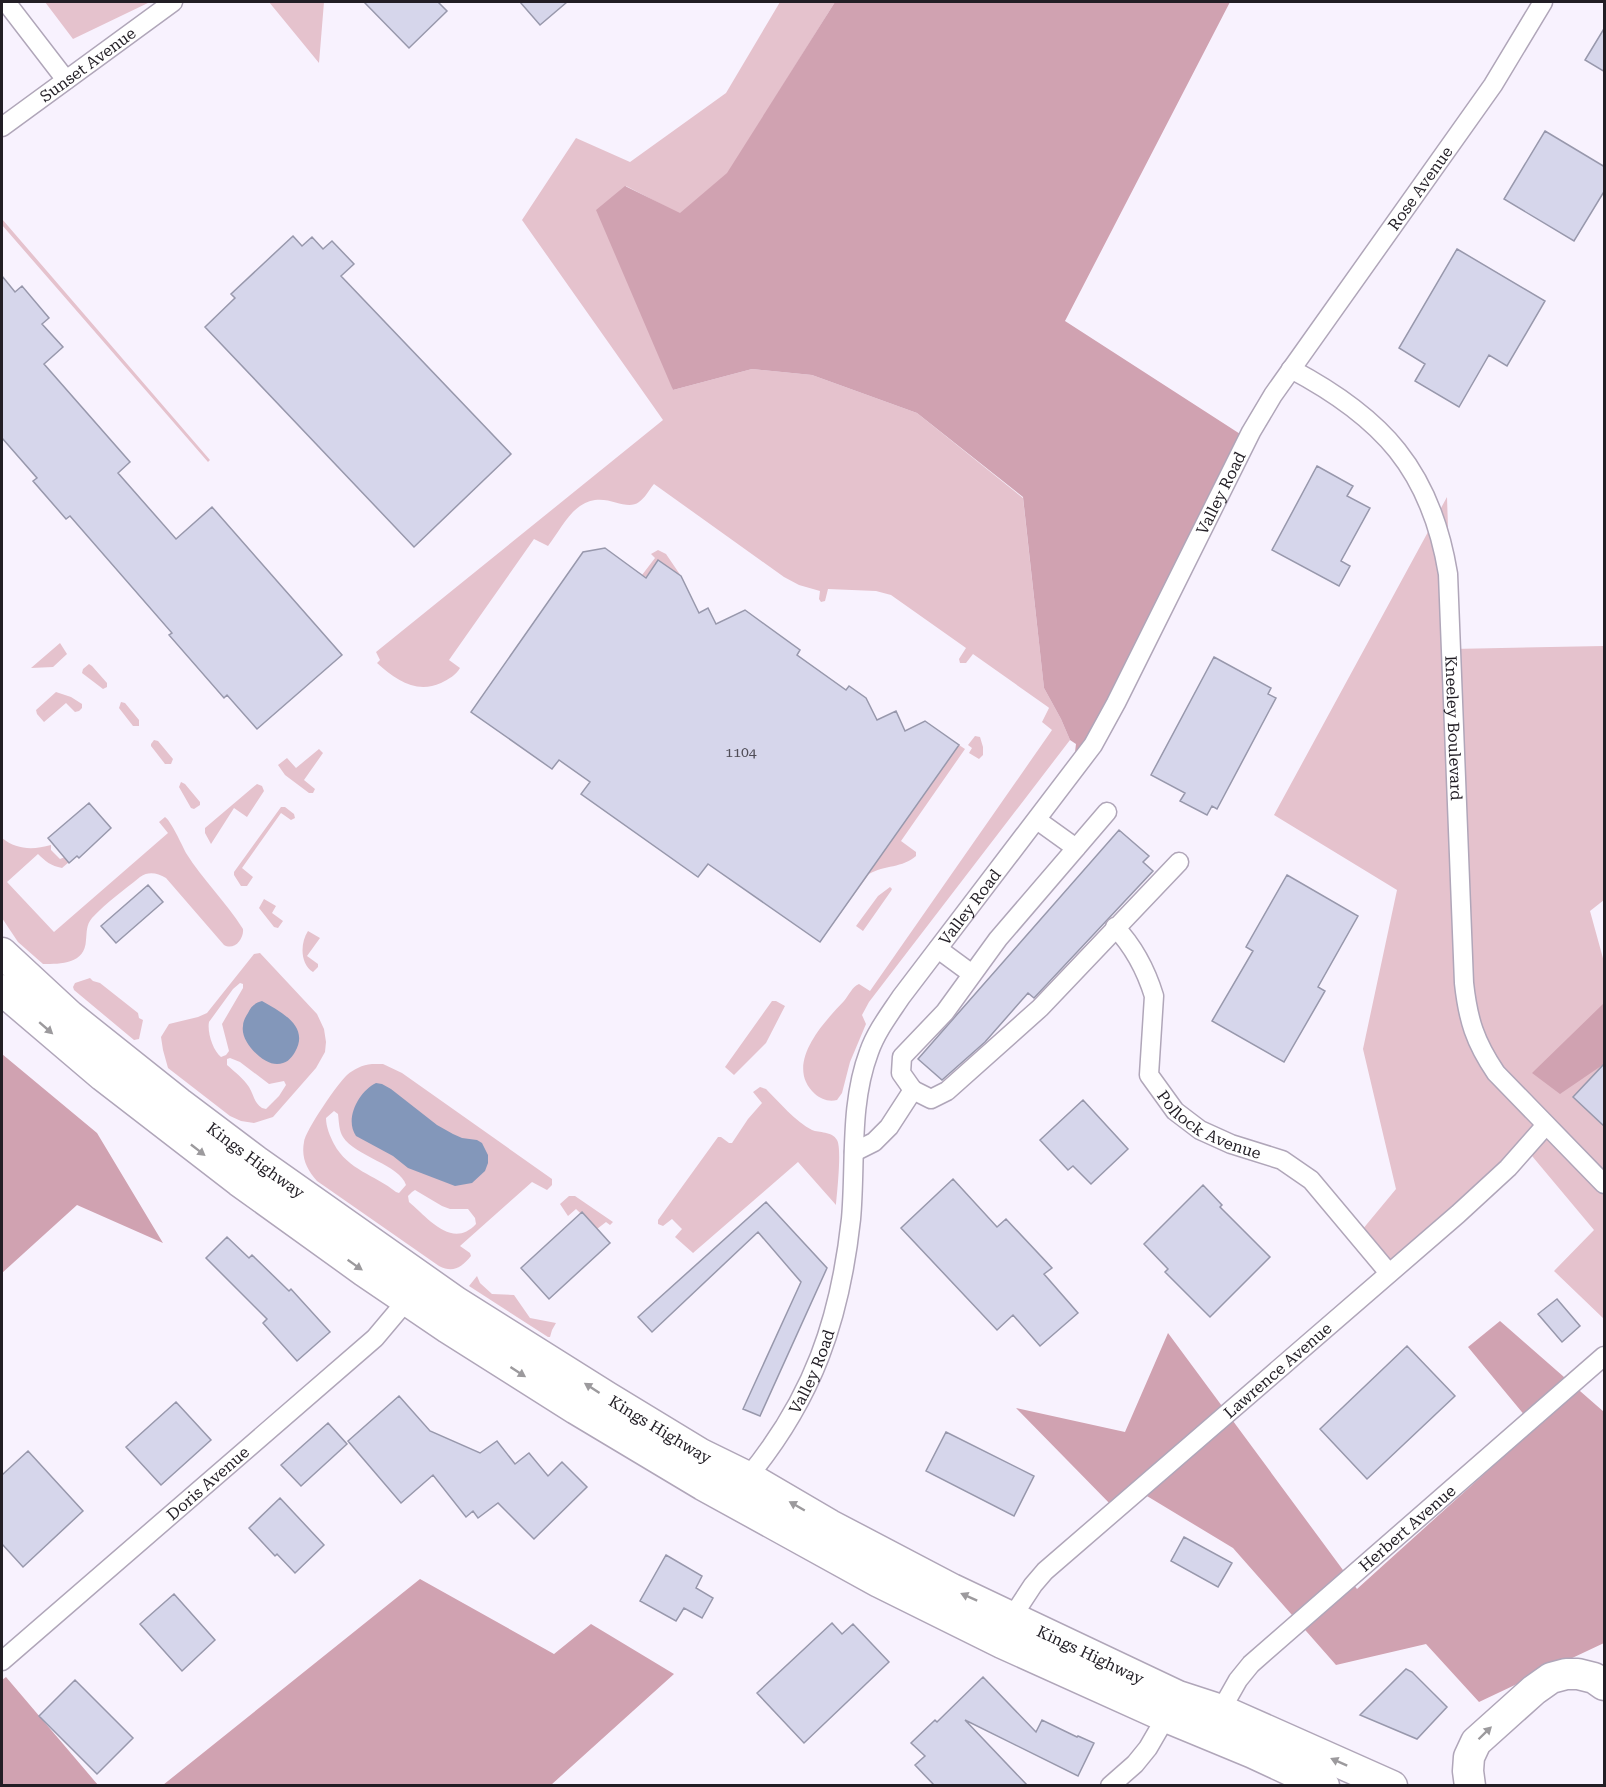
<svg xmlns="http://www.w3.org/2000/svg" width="1606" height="1787" viewBox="0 0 1606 1787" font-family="'Roboto Serif',serif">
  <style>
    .green { fill: #e5c2cd; fill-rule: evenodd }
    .forest { fill: #d0a2b1 }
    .water { fill: #8397ba }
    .building { fill: #d6d6eb; stroke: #9898ac; stroke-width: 1.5 }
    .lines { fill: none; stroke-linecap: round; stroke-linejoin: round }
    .minor-casing { stroke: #b0a6b9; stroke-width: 21 }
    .primary-casing { stroke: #b0a6b9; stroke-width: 33 }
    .minor { stroke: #fff; stroke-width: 18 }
    .primary { stroke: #fff; stroke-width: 30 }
    .oneway { fill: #9c9a9d }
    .labels { text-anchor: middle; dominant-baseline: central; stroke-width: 6; stroke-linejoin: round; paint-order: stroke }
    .number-label { font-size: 14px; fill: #4f4c56 }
    .street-label { font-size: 16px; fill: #221e25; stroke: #f8f2fe }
  </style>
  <rect width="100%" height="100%" fill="#f8f2fe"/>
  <!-- green -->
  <path class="green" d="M45,2H150L73,39Z
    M269,2H324L319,63Z
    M780,2H835L728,173L680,214L626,186L673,390L752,369L812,375L917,413L1023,498L1044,688L1061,719L1070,740L869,1002L862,1015L866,1024L850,1062L842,1093L837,1100C828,1102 821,1099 815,1094C783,1065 824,1022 844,1001C849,995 852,987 859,984L870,991L1052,730L1042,722L1049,708L1048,707L973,654L966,663H960L959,659L966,648L891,595L876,591L828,589L825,601L821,602L819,599L820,591L799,585L784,577L654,484C649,490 645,498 639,502C624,513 605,489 580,506C567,515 558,533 548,546L534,539L449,660L460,668C456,675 449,679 441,683C416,694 396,680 377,663L380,660L376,652L663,420L522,220L576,138L630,162L726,93Z
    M2,219L210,460L208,462L2,225Z
    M1447,497L1452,649L1604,646V900L1590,911L1604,962V1319L1554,1271L1594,1230L1527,1150L1388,1275L1362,1230L1396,1189L1363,1049L1397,890L1274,815Z
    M658,550L666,554L681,576L658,560L646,577L642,575L655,558L651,554Z
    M60,643L67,654L53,667L31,668Z
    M89,664L92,666L107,683V687L103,689L82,673L83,669Z
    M56,692L71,697L82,704V708L79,711L75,712L66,703L44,722L37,714L36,710Z
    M121,702L125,703L139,720V726H133L119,708Z
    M975,736L980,737L983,747V755L979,759L969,753L972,748L968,745Z
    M154,740L158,741L173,759L171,764H165L151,746V744Z
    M959,745L965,749L901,841L916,852V856C903,868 884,865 869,874L820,942Z
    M319,749L323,753L304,780L315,789L313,793H309L285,775L278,765L287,758L296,768Z
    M181,782L185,784L200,802V805L194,809L191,808L179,787Z
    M257,784L262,786L264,791L247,817L234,808L211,844L205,833V828Z
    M281,807H285L294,814L295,818L291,820L281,813L242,868L253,877L247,886H241L234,875V872Z
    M165,817C171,821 182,845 186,853C203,880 226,902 243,929C244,939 234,951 224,945L166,878C157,873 149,871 140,877C124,890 106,903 92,918C86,925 87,932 86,940C85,964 61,964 43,964L18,942L2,918V838C17,850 33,850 51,845V850L60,859L65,857L69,862L62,868C51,866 45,861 38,854L7,882L54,932L168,833L159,822Z
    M890,887L892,889L891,891L863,931L856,926L878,896Z
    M264,899L276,906L272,913L283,921L278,928L274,927L259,908Z
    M308,931L320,938L307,956L318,964V967L313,972C300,964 300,943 308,931Z
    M260,953L317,1014L324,1029L326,1042L325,1052L316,1068L273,1117L254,1123L241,1121L230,1116L168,1068L163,1050L161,1037L169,1024L198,1017L207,1013L254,954ZM240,983L243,984V988L222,1024L229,1051L226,1055L221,1057C213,1051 207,1032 209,1022L233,989ZM230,1058L240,1062L269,1084L284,1081L286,1085L279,1096L266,1109L262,1108C254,1103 254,1095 249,1087C243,1078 235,1072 227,1065V1059Z
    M90,978L93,981L100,983L138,1013L139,1018L143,1020L139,1039L134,1040L74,990L73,987L75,983Z
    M772,1001H776L785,1006L766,1043L734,1075L725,1067Z
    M372,1064H383L402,1073L552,1179V1185L547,1190L532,1182L460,1246L470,1253L471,1256C461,1268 453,1273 439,1266L317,1181C307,1170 301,1158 304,1142C305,1131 338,1083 347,1075C354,1069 362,1065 372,1064ZM334,1111L338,1114C339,1122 339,1131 343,1137C355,1156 400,1165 406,1185L399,1193L396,1192C375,1175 348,1170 334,1144C330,1136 326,1127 326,1118ZM415,1190L442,1206L450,1209H468L475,1218L476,1224C452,1250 427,1217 409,1202L408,1196L412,1192Z
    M760,1087L766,1089C779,1102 796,1122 812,1130C819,1133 832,1131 837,1140C842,1148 837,1193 836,1205L798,1162L693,1253L675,1237L682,1229L672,1219L663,1226L658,1224V1220L718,1137H721L729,1143H732L748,1119L762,1103L753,1092Z
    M569,1196H575L613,1222L610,1225L606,1222L597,1229L576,1209L568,1216L560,1204Z
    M477,1276L480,1283L492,1294L514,1295L530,1318L556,1323L552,1330L550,1337H548L469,1286Z"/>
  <!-- forest -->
  <path class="forest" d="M835,2H1230L1065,321L1251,441L1072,776L1076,744L1070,740L1061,719L1044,688L1023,497L917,413L812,375L752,369L673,390L596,210L625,186L680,213L727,173Z
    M1604,1003V1064L1560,1094L1532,1073Z
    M2,1054L97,1133L163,1243L77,1205L2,1273Z
    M1500,1321L1604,1412V1643L1479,1702L1426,1644L1336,1665L1233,1548L1137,1490L1116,1510L1016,1408L1125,1432L1168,1333L1357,1589L1535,1428L1468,1347Z
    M420,1579L554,1654L591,1624L674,1674L551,1785H163Z
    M6,1677L98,1785H2V1680Z"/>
  <!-- water -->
  <path class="water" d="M262,1001C281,1012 310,1026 295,1052C291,1059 286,1064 277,1064C262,1064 240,1041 243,1026C243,1021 246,1016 248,1013C251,1006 255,1003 262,1001Z
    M376,1083L382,1084L391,1089L437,1125L453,1134L462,1138L477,1140L482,1143L488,1155V1163L485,1171L472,1183L455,1186L408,1168L393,1156L356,1136C344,1119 359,1091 376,1083Z"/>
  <!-- building -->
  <path class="building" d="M364,2H438L447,11L409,48Z
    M520,2H567L540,25Z
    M1605,27V72L1585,60Z
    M1545,131L1605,167V190L1574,241L1504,199Z
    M293,236L302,246L312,237L323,249L332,241L354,264L341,276L511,454L414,547L205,327L235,298L231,294Z
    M1457,249L1545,301L1507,366L1489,355L1459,407L1415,381L1425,364L1399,348Z
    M2,276L15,292L22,286L49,318L42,324L63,347L44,364L130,462L118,473L176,539L212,507L342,655L257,729L227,695L224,698L169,635L172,633L70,516L66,519L33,481L37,478L2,438Z
    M1317,466L1353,486L1347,496L1370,508L1341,561L1350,566L1339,586L1272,550Z
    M605,548L646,578L658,560L681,576L699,613L708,608L716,624L745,610L800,650L797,655L846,690L849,686L866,698L877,720L896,711L905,731L925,721L959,745L820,942L708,864L698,877L581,794L590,782L559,760L552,769L471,712L583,552Z
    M1214,657L1271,688L1268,694L1276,698L1217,809L1212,806L1207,815L1180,801L1185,793L1151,775Z
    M89,803L111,828L79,858L77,856L69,863L48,838Z
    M1119,830L1149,856L1143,862L1153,871L1034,998L1028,993L985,1042L942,1080L918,1059Z
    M1287,875L1358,916L1318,987L1325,991L1284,1062L1212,1021L1253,951L1246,947Z
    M148,885L163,902L116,943L101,926Z
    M1605,1063V1127L1573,1097Z
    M1083,1100L1128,1149L1091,1184L1073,1166L1068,1170L1040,1140Z
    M953,1179L997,1227L1006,1219L1052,1268L1044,1274L1078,1313L1040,1346L1013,1315L997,1330L901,1228Z
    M1203,1185L1222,1205L1220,1207L1270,1257L1210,1317L1165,1272L1168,1269L1144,1244Z
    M766,1202L827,1268L760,1416L743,1409L801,1282L758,1232L652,1332L638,1317Z
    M582,1212L610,1243L549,1299L521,1268Z
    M227,1237L249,1258L252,1255L289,1291L291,1289L330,1332L297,1361L263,1323L267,1319L206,1258Z
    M1557,1299L1580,1326L1562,1342L1538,1314Z
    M1407,1346L1455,1396L1367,1479L1320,1429Z
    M399,1396L430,1431L480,1453L497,1441L515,1464L529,1453L548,1476L562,1462L587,1487L534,1539L498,1503L478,1518L473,1511L466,1517L433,1475L401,1503L348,1441Z
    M176,1402L211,1440L161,1485L126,1447Z
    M328,1423L347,1444L301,1486L281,1465Z
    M946,1432L1034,1476L1014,1516L926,1471Z
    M28,1451L83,1511L23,1567L2,1544V1475Z
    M280,1498L324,1545L295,1573L277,1554L275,1556L249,1528Z
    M1184,1537L1232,1563L1218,1587L1171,1561Z
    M666,1555L702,1576L696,1588L713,1598L702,1618L684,1608L676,1621L640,1601Z
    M174,1594L215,1640L182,1671L140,1624Z
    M832,1623L842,1634L853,1624L889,1662L804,1743L757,1693Z
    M1406,1669L1412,1672L1447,1707L1417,1739L1360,1715Z
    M983,1677L1036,1732L1042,1720L1077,1737L1078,1736L1094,1743L1078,1776L965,1720L1027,1785H934L915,1765L925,1756L911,1743L935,1720L937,1722Z
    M75,1680L133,1738L97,1774L39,1716Z"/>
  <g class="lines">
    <!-- minor casing -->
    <g class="minor-casing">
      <g id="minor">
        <path d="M6,2L66,80"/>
        <path id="s1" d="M2,127L173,2"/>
        <path id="s2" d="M1291,369C1382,417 1431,470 1448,574L1464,983C1468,1020 1475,1042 1496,1073L1604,1184"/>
        <path d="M1037,820L1076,848"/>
        <path id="s3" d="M1115,927C1134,947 1146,970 1154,996L1149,1075L1175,1111L1200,1130L1231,1144L1282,1160L1311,1180L1389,1273"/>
        <path d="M938,949L972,974"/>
        <path d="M913,1090L901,1073L902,1057L945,1012L998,939L1107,812"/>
        <path d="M854,1152L874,1142L889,1127L913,1090L931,1099L947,1091L1040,1008L1179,862"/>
        <path id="s4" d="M748,1477C813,1398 840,1320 851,1219C856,1164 849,1105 869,1052C876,1032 889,1015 901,997L1093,745L1116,703L1251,432L1273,395L1493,85L1543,2"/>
        <path id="s5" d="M1012,1617L1033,1585L1045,1571L1458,1214L1508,1168L1546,1125"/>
        <path id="s6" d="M2,1661L375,1338L407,1300"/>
        <path id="s7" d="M1221,1710L1238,1680L1251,1664L1604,1356"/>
        <path d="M1110,1786L1135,1764L1148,1748L1166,1717"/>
      </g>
    </g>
    <!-- primary casing -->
    <g class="primary-casing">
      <g id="primary">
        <path id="s8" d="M2,953L70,1016L179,1103L256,1161L456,1302L607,1397L701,1454L748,1477L830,1525L952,1589L1178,1696L1221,1710L1392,1786"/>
        <path d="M2,990L103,1076L239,1181L364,1271L448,1328L576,1409L703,1485L879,1582L1002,1643L1166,1717L1253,1753L1324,1786"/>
        <path d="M1470,1786L1468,1771L1469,1757L1476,1742L1534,1690L1551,1678L1566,1674H1578L1594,1678L1604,1685"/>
      </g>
    </g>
    <!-- minor -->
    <use href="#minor" class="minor"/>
    <!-- primary -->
    <use href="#primary" class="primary"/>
  </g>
  <!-- one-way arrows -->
  <defs><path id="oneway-solid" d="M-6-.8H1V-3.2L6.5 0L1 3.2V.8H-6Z" transform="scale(1.5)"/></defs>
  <g class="oneway">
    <use href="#oneway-solid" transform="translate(46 1028) rotate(41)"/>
    <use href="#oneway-solid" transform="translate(198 1150) rotate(38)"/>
    <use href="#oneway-solid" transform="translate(355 1265) rotate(35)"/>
    <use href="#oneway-solid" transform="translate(518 1372) rotate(33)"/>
    <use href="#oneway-solid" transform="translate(592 1388) rotate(-147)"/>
    <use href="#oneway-solid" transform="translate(797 1506) rotate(-150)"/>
    <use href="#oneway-solid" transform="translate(969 1597) rotate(-156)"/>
    <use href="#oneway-solid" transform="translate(1485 1733) rotate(-44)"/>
    <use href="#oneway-solid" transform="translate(1339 1762) rotate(-156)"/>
  </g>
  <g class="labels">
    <!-- number labels -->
    <g class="number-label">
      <text x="741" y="752">1104</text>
    </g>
    <!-- street labels -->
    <g class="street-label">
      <text stroke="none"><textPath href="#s1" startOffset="106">Sunset Avenue</textPath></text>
      <text stroke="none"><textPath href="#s4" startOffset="1479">Rose Avenue</textPath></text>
      <text stroke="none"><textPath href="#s4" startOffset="1114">Valley Road</textPath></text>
      <text stroke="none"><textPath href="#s2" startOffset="424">Kneeley Boulevard</textPath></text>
      <text stroke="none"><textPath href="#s4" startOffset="628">Valley Road</textPath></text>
      <text stroke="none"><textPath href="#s3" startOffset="240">Pollock Avenue</textPath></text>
      <text stroke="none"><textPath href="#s8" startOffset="328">Kings Highway</textPath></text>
      <text stroke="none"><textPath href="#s5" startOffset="364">Lawrence Avenue</textPath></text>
      <text stroke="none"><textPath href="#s4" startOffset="124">Valley Road</textPath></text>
      <text stroke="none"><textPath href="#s8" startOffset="814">Kings Highway</textPath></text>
      <text stroke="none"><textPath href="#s6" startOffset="272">Doris Avenue</textPath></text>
      <text stroke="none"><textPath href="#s7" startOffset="262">Herbert Avenue</textPath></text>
      <text stroke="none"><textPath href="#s8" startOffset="1300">Kings Highway</textPath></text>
    </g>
  </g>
  <!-- border -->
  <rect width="1606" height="1787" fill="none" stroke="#221e25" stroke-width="6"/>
</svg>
